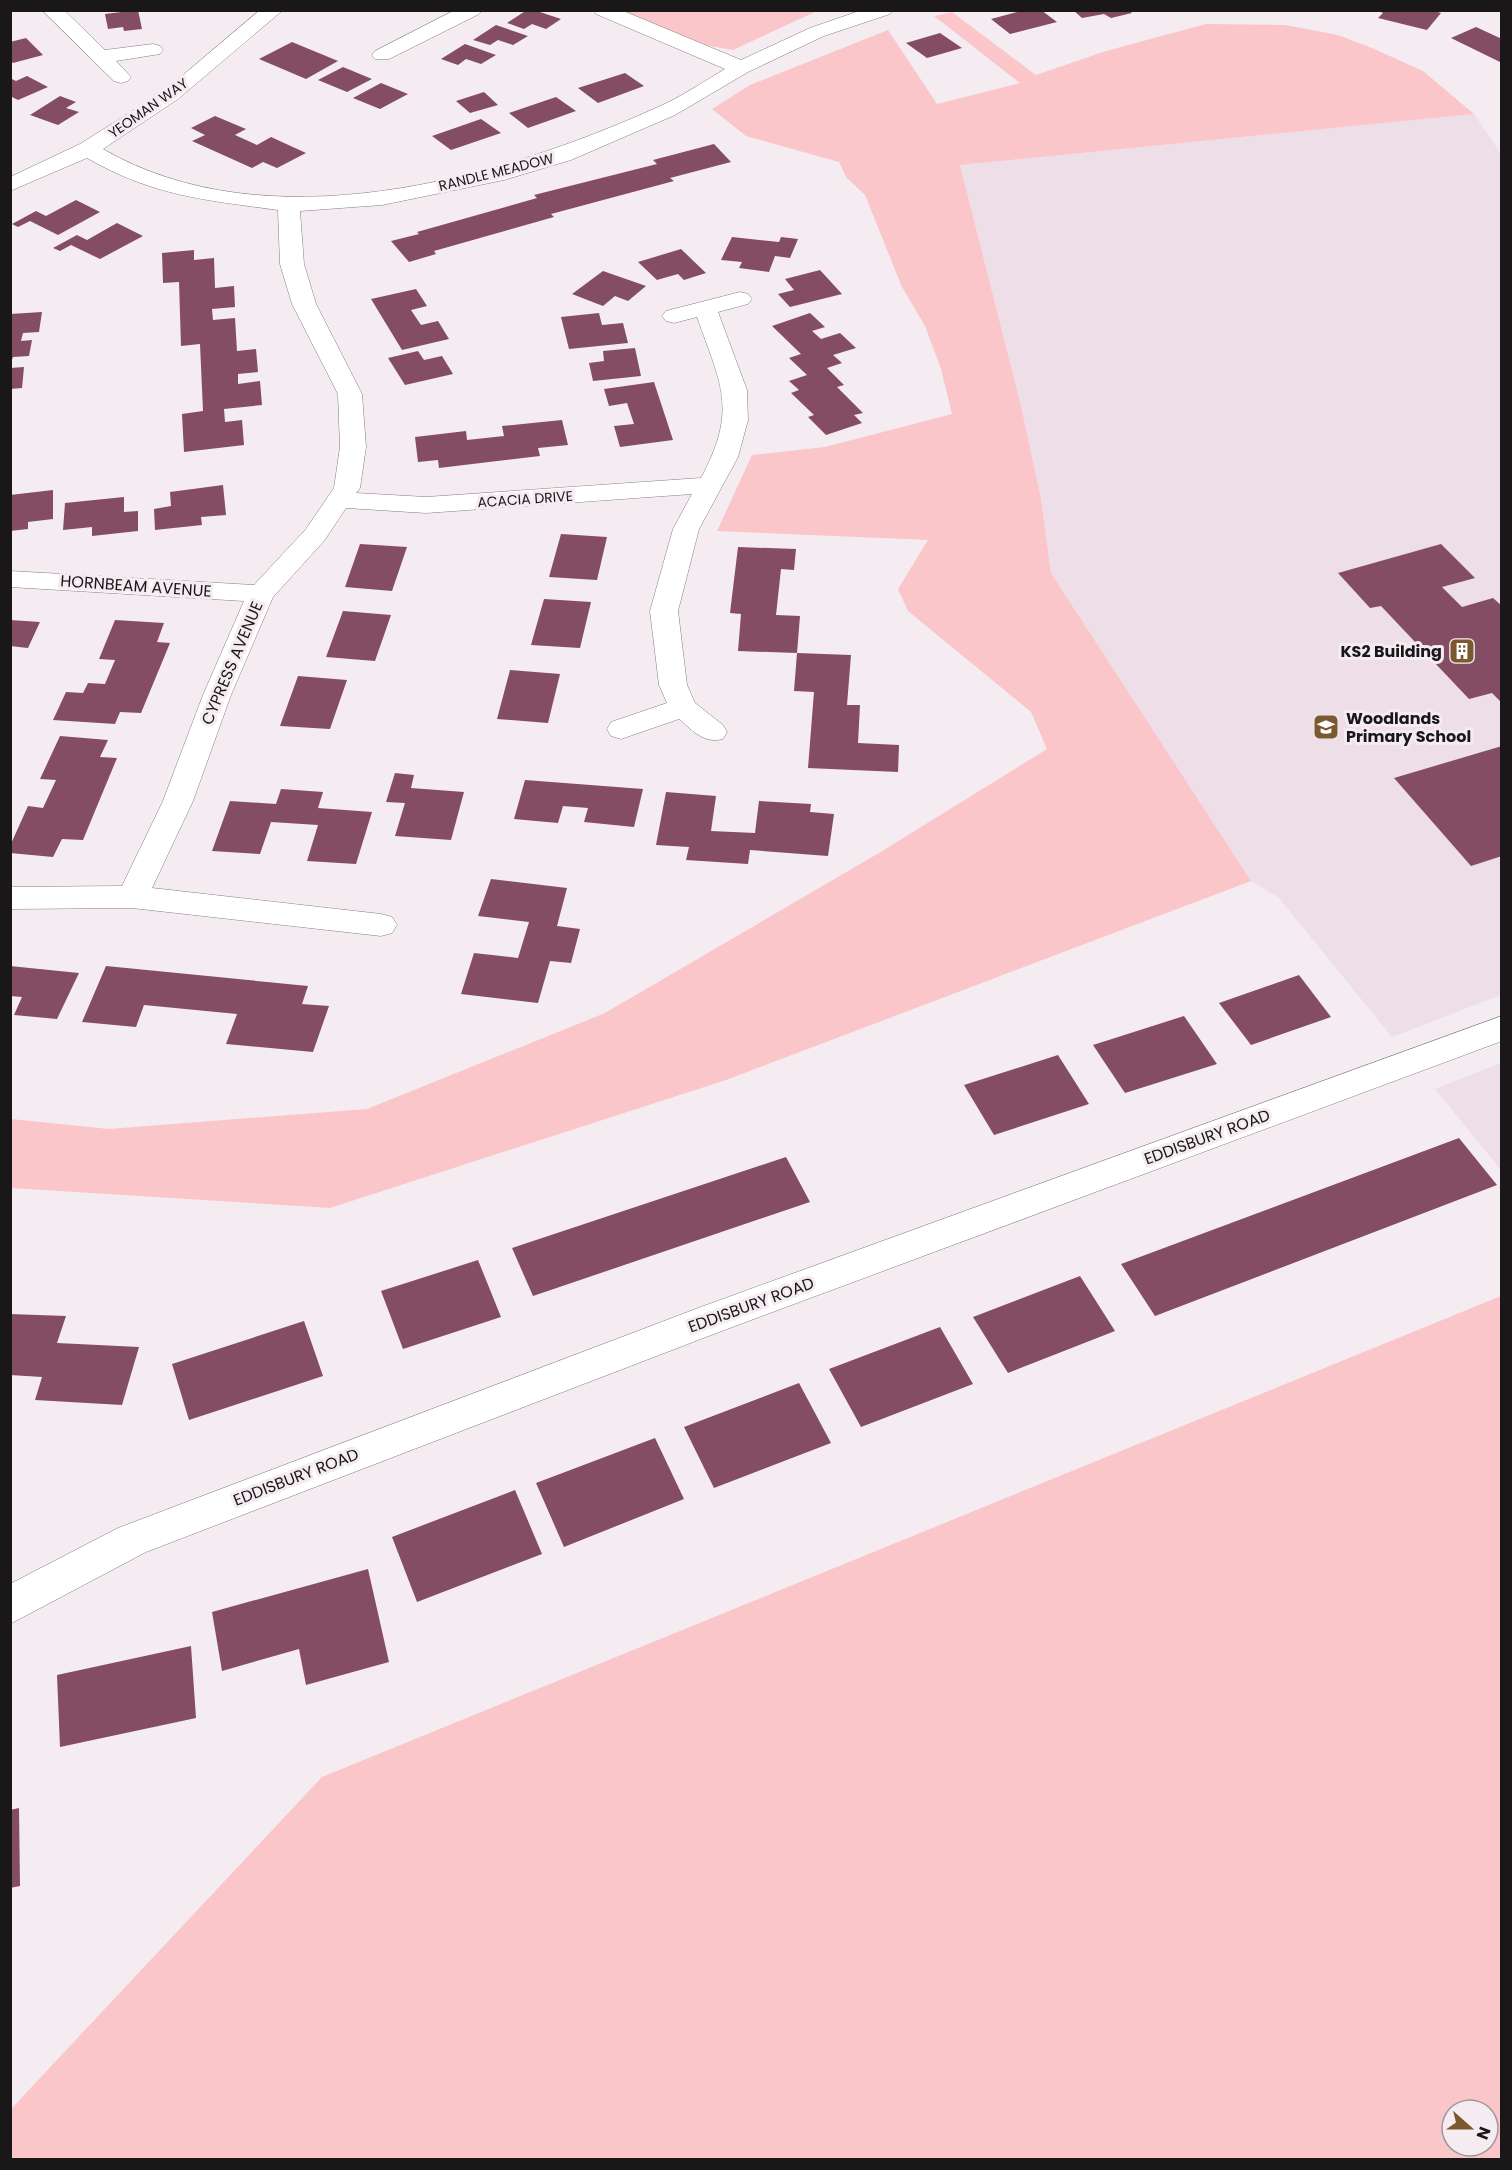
<svg xmlns="http://www.w3.org/2000/svg" width="1512" height="2170" viewBox="0 0 1512 2170" font-family="Poppins,sans-serif">
  <style>
    .built { fill: #eddee8 }
    .green { fill: #fbc6c9; fill-rule: evenodd }
    .building { fill: #854d63 }
    .lines { fill: none; stroke-linecap: round; stroke-linejoin: round }
    .minor-casing { stroke: #847d82; stroke-width: 1 }
    .minor { fill: #fff; fill-rule: evenodd }
    .labels { text-anchor: middle; dominant-baseline: central; stroke-width: 6; stroke-linejoin: round; paint-order: stroke }
    .far-street-label { font-size: 14px; fill: #1a1719; stroke: #f4ecf1 }
    .street-label { font-size: 16px; fill: #1a1719; stroke: #f4ecf1 }
    .poi-label { font-size: 16px; font-weight: bold; fill: #1a1719; stroke: #f4ecf1; text-anchor: end }
  </style>
  <rect width="100%" height="100%" fill="#f4ecf1"/>
  <!-- built -->
  <path class="built" d="M1474,114L1501,154V995L1392,1037L1279,898L1251,881L1051,573L1041,499L1021,406L960,165Z
    M1501,1063V1170L1435,1089Z"/>
  <!-- green -->
  <path class="green" d="M619,11H817L733,50L705,45Z
    M952,12L1036,75L1106,51L1206,24L1285,25L1338,35L1372,48L1423,71L1474,114L960,165L1021,406L1041,499L1051,573L1251,881L726,1080L330,1208L11,1188V1119L109,1129L367,1109L605,1013L879,853L1047,749L1031,712L908,611L898,589L928,540L717,531L752,455L825,447L952,414L941,369L925,326L902,287L865,195L846,177L839,162L746,136L712,109L750,85L888,30L937,104L1020,83L934,16Z
    M1501,1296V2159H11V2109L322,1777ZM1452,2110H1488V2146H1452Z"/>
  <!-- building -->
  <path class="building" d="M138,10L142,29L124,31L123,27L108,29L105,14Z
    M527,10H534L561,19L546,29L532,24L524,29L507,23Z
    M1025,10H1041L1057,22L1010,34L991,19Z
    M1073,10H1128L1132,13L1111,18L1104,14L1082,18Z
    M1377,10H1431L1441,13L1427,30L1378,18L1383,13Z
    M496,25L528,36L513,45L498,40L490,45L473,40Z
    M1476,27L1502,39V63L1451,38Z
    M940,33L962,48L927,58L906,43Z
    M26,38L43,55L13,63L10,61V42Z
    M292,42L338,61L306,79L259,59Z
    M465,44L496,55L481,64L466,59L458,65L441,59Z
    M343,67L372,79L347,92L318,80Z
    M625,73L644,86L598,103L578,88Z
    M27,76L48,87L18,100L10,96V78L16,81Z
    M381,83L408,94L380,109L353,98Z
    M484,92L498,105L470,113L456,101Z
    M60,96L76,102L66,108L79,112L58,125L30,115Z
    M556,97L576,111L528,128L509,113Z
    M215,116L246,129L235,135L257,145L271,137L306,153L277,168L263,162L252,168L192,141L205,135L191,128Z
    M481,119L501,133L451,150L432,136Z
    M714,144L731,162L670,178L674,181L551,214L554,217L434,251L436,254L409,262L391,241L419,234L417,232L537,198L534,195L657,164L653,160Z
    M76,200L100,212L58,235L30,221L18,227L12,224L36,211L46,216Z
    M117,223L143,236L100,259L71,245L60,251L53,248L77,235L87,240Z
    M732,237L779,242L781,237L798,239L790,258L775,256L769,272L739,268L742,262L721,260Z
    M681,249L706,273L684,280L678,274L657,280L638,262Z
    M194,250V260L214,258L215,288L234,286L235,307L212,309L213,320L235,318L237,351L256,349L258,372L238,374V384L260,381L262,405L224,409L225,422L242,420L244,445L184,452L182,414L203,411L200,344L181,346L179,282L163,283L162,253Z
    M820,270L842,294L790,307L778,294L794,290L785,279Z
    M603,271L646,286L628,301L615,296L603,306L572,294Z
    M416,289L427,306L411,310L421,325L438,321L449,339L402,350L371,299Z
    M42,312L39,332L23,333L21,341L32,340L29,356L13,357L10,365V314Z
    M599,313L602,325L623,323L628,343L569,349L561,317Z
    M810,313L825,327L812,331L821,339L840,333L856,348L833,355L842,363L827,368L844,385L837,387L863,413L854,415L862,423L826,435L808,417L814,415L791,393L799,390L789,381L807,375L789,358L801,354L772,326Z
    M635,348L641,376L593,381L589,363L604,361L603,351Z
    M418,351L424,360L442,356L453,374L405,385L388,358Z
    M24,367L22,388L10,389V368Z
    M654,382L673,440L620,447L614,426L634,424L627,403L609,406L604,389Z
    M562,420L568,445L538,448L540,456L439,468L438,460L418,462L415,437L466,431L467,440L504,436L502,426Z
    M223,485L226,515L201,517L202,525L155,530L154,509L171,506L170,492Z
    M53,490V519L28,522V529L10,531V495Z
    M124,497V512L138,511V531L92,536V527L63,530L65,503Z
    M561,534L607,537L597,580L549,577Z
    M360,544L407,547L392,591L345,587Z
    M1441,544L1475,578L1442,587L1462,607L1493,598L1502,606V703L1492,693L1469,699L1381,606L1370,608L1338,573Z
    M738,547L796,549L794,570L781,569L776,615L800,616L797,653L851,655L847,705H860L858,743L899,745L898,772L808,768L814,692L794,691L797,653L738,651L741,614L730,613Z
    M544,599L591,602L580,648L531,645Z
    M343,611L391,615L375,661L326,657Z
    M10,620L40,622L28,648L10,646Z
    M115,620L164,623L157,642L170,643L141,713L120,712L115,724L53,720L66,692L83,693L88,683L105,684L115,660L99,659Z
    M510,670L560,674L548,723L497,719Z
    M298,676L347,680L330,729L280,726Z
    M60,736L108,740L100,757L117,758L83,840L62,839L53,857L10,853V846L28,806L43,808L56,780L40,779Z
    M1502,746V856L1471,866L1394,778Z
    M395,773L414,775L411,788L464,792L451,840L395,836L405,803L386,802Z
    M525,780L643,789L634,827L584,822L588,808L563,806L558,823L514,819Z
    M281,789L323,792L318,808L372,812L356,864L307,861L318,825L271,822L260,854L212,851L230,801L276,804Z
    M666,792L716,796L711,831L755,833L759,801L811,804L810,812L834,814L828,856L750,850L748,864L686,860L689,847L656,845Z
    M491,879L567,888L557,926L580,929L571,963L550,961L538,1003L461,994L474,953L518,958L529,922L478,916Z
    M10,966L79,973L57,1019L14,1015L22,997L10,996Z
    M106,966L308,986L302,1004L329,1006L313,1052L226,1044L237,1014L144,1005L136,1027L82,1022Z
    M1299,975L1331,1017L1251,1045L1219,1003Z
    M1184,1016L1217,1064L1125,1093L1093,1045Z
    M1058,1055L1089,1104L994,1135L964,1085Z
    M1459,1138L1497,1185L1155,1316L1121,1264Z
    M786,1157L810,1202L533,1296L512,1248Z
    M478,1260L501,1317L403,1349L381,1291Z
    M1080,1276L1115,1331L1008,1373L973,1317Z
    M10,1314L66,1316L57,1343L139,1347L122,1405L35,1400L42,1377L10,1375Z
    M304,1321L323,1376L189,1420L172,1364Z
    M940,1327L973,1384L861,1427L829,1369Z
    M799,1383L831,1443L714,1488L684,1427Z
    M655,1438L684,1499L564,1547L536,1483Z
    M515,1490L542,1554L417,1602L392,1537Z
    M368,1569L389,1662L306,1685L299,1649L222,1671L212,1612Z
    M191,1646L196,1718L60,1747L57,1675Z
    M19,1808L20,1886L10,1888V1810Z"/>
  <g class="lines">
    <!-- minor casing -->
    <g class="minor-casing">
      <path id="minor" d="M42,10H64L105,50L153,44L160,46L163,50L160,54L116,61L131,77L128,81L121,83L114,81Z
        M260,10H283L178,99L103,149C267,244 497,180 658,107C681,97 703,82 725,69L596,14L593,10H621L741,60L810,28L862,10H893L890,14L824,36L748,72L675,115L571,160L504,180L382,205L300,211L304,264L316,304L362,394L366,447L360,488L356,493L426,497L701,478C738,409 721,385 697,317L674,323L666,321L662,316L666,311L740,292L748,294L752,299L748,304L718,312L747,390L748,420L738,457L699,529L678,611L687,685L695,703L723,725L727,732L723,739C704,744 693,731 679,719L621,739L611,736L607,729L611,722L667,703L659,685L650,611L673,529L692,494L426,513L346,508L324,541L273,597L231,695L193,801L152,888L381,914L392,917L397,925L392,933L381,936L132,908L10,909V887L122,886L163,801L203,695L244,601L10,587V571L254,585L306,529L334,488L340,447L338,394L292,304L280,264L278,210C205,200 153,196 87,158L10,191V177L80,144L164,91Z
        M455,10H482L479,14L389,59H375L372,55L375,51Z
        M1502,1016V1041L727,1329L146,1552L10,1624V1584L118,1528L701,1307Z"/>
    </g>
    <!-- minor -->
    <use href="#minor" class="minor"/>
  </g>
  <!-- icons -->
  <defs>
    <g id="building-square" transform="scale(1.35)"><rect x="-9" y="-9" width="18" height="18" rx="4" fill="#7b5930" stroke="#f4ecf1"/><path d="M-4-6H4V6H1V3H-1V6H-4ZM-2.5-4.3h1.7v1.8h-1.7ZM.8-4.3h1.7v1.8H.8ZM-2.5-1h1.7V.8h-1.7ZM.8-1h1.7V.8H.8Z" fill="#fff"/></g>
    <g id="school-square" transform="scale(1.35)"><rect x="-9" y="-9" width="18" height="18" rx="4" fill="#7b5930" stroke="#f4ecf1"/><path d="M0-5L7-2L0 1L-7-2ZM-4 1L0 2.5L4 1V4Q0 6-4 4Z" fill="#fff"/></g>
  </defs>
  <g fill-rule="evenodd">
    <use href="#building-square" x="1462" y="651"/>
    <use href="#school-square" x="1326" y="727"/>
  </g>
  <g class="labels">
    <!-- far-street labels -->
    <g class="far-street-label">
      <text transform="translate(148 108) rotate(-35)">YEOMAN WAY</text>
      <text transform="translate(496 172) rotate(-14)">RANDLE MEADOW</text>
      <text transform="translate(525 499) rotate(-4)">ACACIA DRIVE</text>
    </g>
    <!-- street labels -->
    <g class="street-label">
      <text transform="translate(136 586) rotate(4)">HORNBEAM AVENUE</text>
      <text transform="translate(232 663) rotate(-67)">CYPRESS AVENUE</text>
      <text transform="translate(1207 1137) rotate(-20)">EDDISBURY ROAD</text>
      <text transform="translate(751 1305) rotate(-20)">EDDISBURY ROAD</text>
      <text transform="translate(296 1477) rotate(-21)">EDDISBURY ROAD</text>
    </g>
    <!-- poi labels -->
    <g class="poi-label">
      <text x="1442" y="651">KS2 Building</text>
      <text x="1346" y="718" text-anchor="start">Woodlands<tspan x="1346" dy="18">Primary School</tspan></text>
    </g>
  </g>
  <!-- border -->
  <rect width="1512" height="2170" fill="none" stroke="#1a1719" stroke-width="24"/>
  <!-- north arrow -->
  <g transform="translate(1470 2128) rotate(111)"><circle r="28" fill="#f4ecf1" stroke="#9d979b" stroke-width="1.5"/>
  <path d="M0-4.5L10 22L0 15L-10 22Z" fill="#7b5930"/>
  <text y="-9" font-size="16" font-weight="bold" text-anchor="middle" fill="#1a1719">N</text>
  </g>
</svg>
